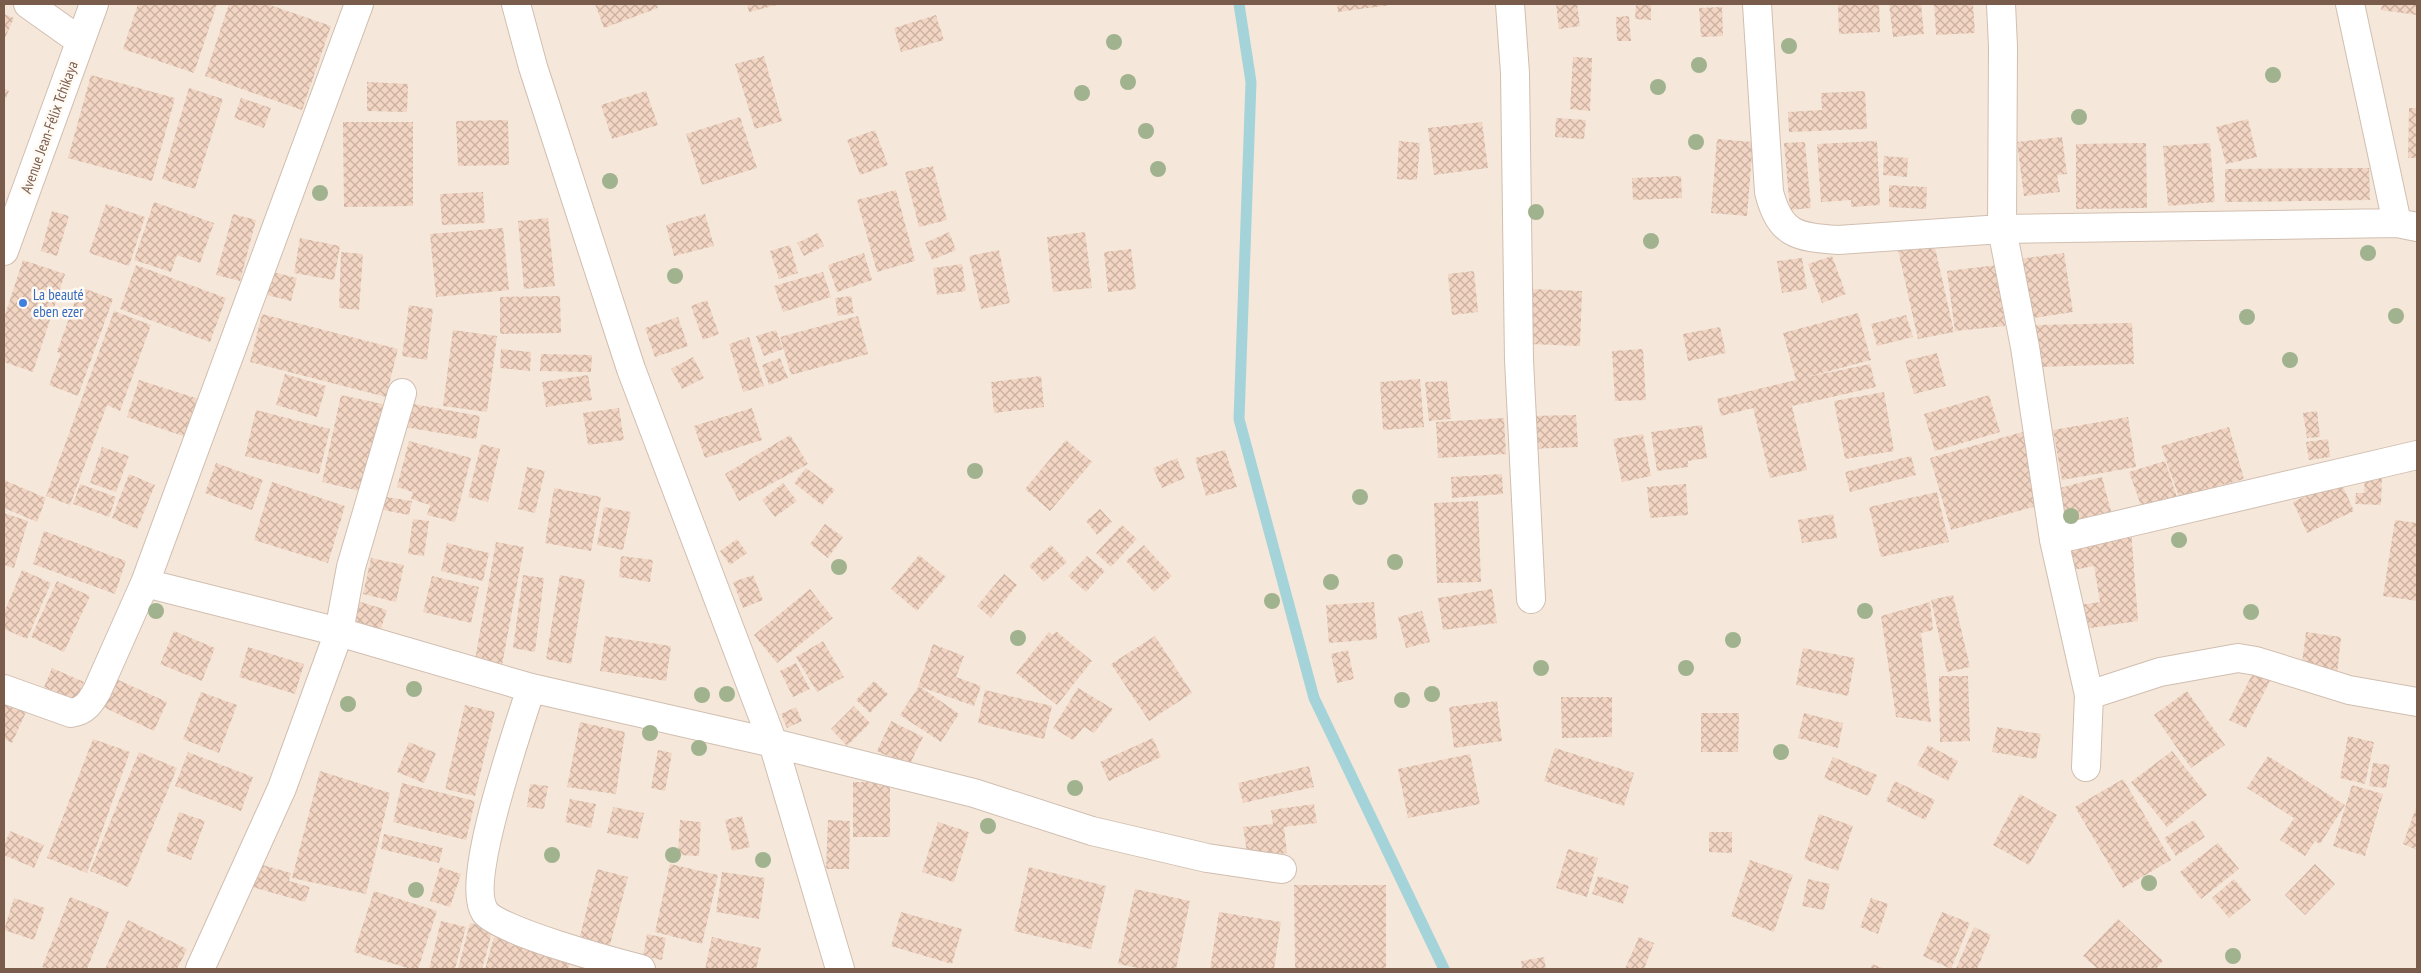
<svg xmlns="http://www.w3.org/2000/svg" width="2421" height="973" viewBox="0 0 2421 973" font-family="'PT Sans Narrow',sans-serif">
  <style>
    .residential { fill: #f5e8da }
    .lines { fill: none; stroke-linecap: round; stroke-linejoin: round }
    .stream { stroke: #a5d3da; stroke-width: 11 }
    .building { fill: url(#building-cross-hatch) }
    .minor-casing { stroke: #d1beb0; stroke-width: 30 }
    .minor { stroke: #fff; stroke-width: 28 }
    .tree { fill: #a0b28e }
    .shop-dot { fill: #3f7fe0; stroke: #fffaf3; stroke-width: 2 }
    .labels { text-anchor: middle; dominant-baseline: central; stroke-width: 5; stroke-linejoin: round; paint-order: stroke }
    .street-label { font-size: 15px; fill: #7a5c4d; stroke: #fffaf3 }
    .shop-label { font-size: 15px; fill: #366cbe; stroke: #fffaf3; text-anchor: start }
  </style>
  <defs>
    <pattern id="building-cross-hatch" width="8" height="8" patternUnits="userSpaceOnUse" patternTransform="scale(1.25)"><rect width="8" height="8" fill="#f3d5c3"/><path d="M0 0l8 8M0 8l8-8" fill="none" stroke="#cab0a1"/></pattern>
  </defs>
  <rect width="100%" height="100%" fill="#fdf6ec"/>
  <!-- residential -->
  <path class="residential" d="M4,4H2417V969H4Z"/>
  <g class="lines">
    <!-- stream -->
    <path class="stream" d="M1239,4L1251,82L1239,419L1314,698L1444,969"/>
  </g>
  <!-- building -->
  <path class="building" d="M138,4H217L194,73L123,49Z
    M229,4H267L331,26L302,110L205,76Z
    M595,4H656L658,8L604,28Z
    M747,4H780L749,12Z
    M1337,4H1390V5L1338,12Z
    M1556,4H1577L1580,26L1559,29Z
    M1636,4H1651V20L1635,19Z
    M1838,4H1879L1880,32L1839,34Z
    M1889,4H1921L1924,34L1893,37Z
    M1934,4H1973L1975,33L1936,35Z
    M2382,4H2417V15L2381,10Z
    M1722,7L1723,36L1701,37L1699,8Z
    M4,14L14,18L4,40Z
    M936,15L944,40L901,52L894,28Z
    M1629,16L1631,41H1617L1616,17Z
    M764,56L782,121L755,129L735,64Z
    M1573,57L1592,58L1590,111L1570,109Z
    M91,75L175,98L152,181L68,158Z
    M367,82L408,84L407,112L367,111Z
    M4,88L9,91L4,102Z
    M189,88L223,99L195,189L162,179Z
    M646,91L658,125L612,139L601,105Z
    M1865,91L1867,129L1789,132L1788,112L1822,110L1821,93Z
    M241,98L271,108L264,128L234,118Z
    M2409,108H2417V158H2408Z
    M740,117L757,168L702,185L686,134Z
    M1556,118L1586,120L1584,139L1555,137Z
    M2248,119L2257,157L2226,164L2216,127Z
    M508,120L509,165L458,166L456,121Z
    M343,122H413V206L344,207Z
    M1482,122L1488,168L1434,175L1428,128Z
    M875,130L888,165L860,175L847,140Z
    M2062,137L2067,174L2057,175L2060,192L2024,196L2017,142Z
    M1717,139L1753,142L1747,216L1711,213Z
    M1399,141L1420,143L1417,180L1397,179Z
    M1877,141L1880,205L1851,207V200L1821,202L1817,144Z
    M1805,142L1811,208L1790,210L1784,143Z
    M2146,143L2147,208L2076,209V144Z
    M2210,143L2215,202L2168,206L2163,146Z
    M1884,156L1908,158L1907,177L1883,175Z
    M933,166L947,220L919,227L905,172Z
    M2369,168L2370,200L2225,202V169Z
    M1681,176L1682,198L1633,200L1632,178Z
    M1889,185L1927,187L1926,209L1889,207Z
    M896,190L915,261L877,272L857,200Z
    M483,192L485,223L442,225L440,194Z
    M154,202L214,223L200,263L177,255L171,272L134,260Z
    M106,204L145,217L129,266L89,253Z
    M52,211L69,216L57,256L41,251Z
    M233,214L256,220L240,281L216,275Z
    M705,214L714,246L674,256L666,225Z
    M548,218L555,286L524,289L518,221Z
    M503,228L509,290L436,297L430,234Z
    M949,232L956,250L932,260L925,243Z
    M1085,232L1092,288L1053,292L1047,237Z
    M818,233L824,246L804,256L797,243Z
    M300,238L340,246L334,280L294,273Z
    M1934,243L1954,332L1918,339L1898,250Z
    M790,245L798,273L779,279L770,251Z
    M1131,249L1136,289L1108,292L1104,252Z
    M999,250L1010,303L981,309L969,256Z
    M341,252L363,254L359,310L339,308Z
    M864,253L872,280L837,292L828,265Z
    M2064,253L2073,312L2027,319L2018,259Z
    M1832,256L1846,294L1822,303L1808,264Z
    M1802,258L1807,289L1782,293L1777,261Z
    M23,260L65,274L33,372L4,362V318Z
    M962,264L966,291L937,295L933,268Z
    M136,265L226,298L210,342L120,309Z
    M1997,265L2005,326L1955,331L1947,271Z
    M269,271L297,278L291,301L263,294Z
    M1474,271L1478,312L1452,315L1448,274Z
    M823,272L831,297L783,312L774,286Z
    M80,287L113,299L78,396L49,385L61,353L57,352Z
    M1531,289L1582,291L1580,346L1529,344Z
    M560,296L561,333L500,334V297Z
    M851,296L854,313L838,316L835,298Z
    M707,300L719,334L703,340L691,306Z
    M409,305L433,309L427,360L402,356Z
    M114,311L151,325L120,411L107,405L70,505L46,496Z
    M1858,313L1871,360L1807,377L1870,364L1876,387L1792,406L1807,470L1770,478L1753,408L1721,416L1717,399L1796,380L1783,333Z
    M262,314L398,349L386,397L250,362Z
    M1906,315L1913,337L1877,346L1871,324Z
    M858,316L868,354L791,375L780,337Z
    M678,317L688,346L655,357L645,328Z
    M2132,323L2134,364L2038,367L2036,325Z
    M1720,327L1726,353L1688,361L1683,334Z
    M453,330L497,336L487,412L443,406Z
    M776,330L783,349L764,356L756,336Z
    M749,337L764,386L743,392L729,344Z
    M501,349L531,352L530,371L500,368Z
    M1643,349L1646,400L1615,401L1612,351Z
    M1937,353L1946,386L1914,394L1905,361Z
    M541,354L592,355L591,372L540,371Z
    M693,357L704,378L682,389L671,369Z
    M780,358L788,378L769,385L762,365Z
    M285,374L326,386L317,417L276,405Z
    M588,375L592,400L546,407L542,382Z
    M1041,376L1044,407L994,413L991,382Z
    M1420,379L1424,427L1383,430L1380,382Z
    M139,380L199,399L186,437L127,417Z
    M1447,381L1451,419L1429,421L1425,382Z
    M1884,392L1894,451L1845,459L1834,401Z
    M341,395L387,405L368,493L322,482Z
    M1989,395L2000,432L1935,451L1924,414Z
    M402,402L480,416L476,439L398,426Z
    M619,408L624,440L588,445L583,413Z
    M752,408L762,440L705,458L694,426Z
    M256,410L330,429L319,474L245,456Z
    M2317,411L2320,437L2307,438L2303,413Z
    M1576,415L1578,447L1529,449L1527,416Z
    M2128,417L2136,467L2062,480L2053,430Z
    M1504,418L1506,454L1438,458L1436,422Z
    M1702,425L1707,458L1688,461V467L1657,471L1651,432Z
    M2229,427L2244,479L2179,497L2161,446Z
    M2026,431L2047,503L1951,530L1930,458Z
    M1643,434L1651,476L1622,482L1613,439Z
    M790,435L808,464L739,501L725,474Z
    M2328,439L2330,457L2309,460L2306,442Z
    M1066,440L1092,462L1050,511L1025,489Z
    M409,441L471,458L455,522L427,515L430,505L411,499L413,492L397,487Z
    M481,444L500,449L488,502L468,497Z
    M102,447L129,456L116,492L90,483Z
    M1225,450L1237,487L1206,496L1195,458Z
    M1911,456L1916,475L1850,492L1845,472Z
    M1177,458L1185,478L1162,488L1153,468Z
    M2165,461L2178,500L2143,511L2129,472Z
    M216,463L263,480L252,510L205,493Z
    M527,467L545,471L535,513L518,509Z
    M806,468L835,490L822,505L794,483Z
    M129,474L155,485L137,529L112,518Z
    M1502,474L1503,494L1452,498L1451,477Z
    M2365,476H2382L2381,505L2355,504L2356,493H2364Z
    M2102,477L2112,515L2066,527L2056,489Z
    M4,480L46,498L37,522L4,508Z
    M2340,480L2354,511L2307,533L2293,502Z
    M272,482L345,506L328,563L254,540Z
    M783,483L797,501L775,517L762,500Z
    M80,484L116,497L109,517L73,504Z
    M1686,484L1688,515L1650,518L1647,487Z
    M554,488L601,497L591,551L545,543Z
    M1937,492L1949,542L1881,557L1869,507Z
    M380,496L412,501L409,515L378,509Z
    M1478,501L1481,582L1437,583L1434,503Z
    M604,507L631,512L623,550L597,545Z
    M1100,509L1112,522L1097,535L1086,521Z
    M4,513L28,521L14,568L4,565Z
    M1833,514L1837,538L1802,543L1798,520Z
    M413,519L429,521L424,556L408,554Z
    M2395,520L2417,523V601L2383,596Z
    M825,524L843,537L828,558L810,544Z
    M1122,525L1137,539L1111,567L1096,553Z
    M2131,530L2138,621L2084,629L2080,605L2100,602L2094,566L2073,570L2068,540Z
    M44,531L126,561L115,594L33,564Z
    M737,539L747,553L730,565L720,551Z
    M496,542L524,547L502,665L475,660Z
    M447,543L489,553L483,581L441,571Z
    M1051,545L1067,562L1044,582L1029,566Z
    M1144,545L1172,576L1154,592L1126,561Z
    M919,555L946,577L917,611L891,589Z
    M621,556L653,560L650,582L619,577Z
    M1087,556L1105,571L1086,592L1068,576Z
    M371,558L404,565L396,602L363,594Z
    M22,570L51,583L27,639L4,629V613Z
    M1004,574L1017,585L991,618L977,606Z
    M523,575L544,578L535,652L513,648Z
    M560,575L585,580L571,664L546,659Z
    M753,575L763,600L743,608L733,582Z
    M432,576L479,587L471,623L423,612Z
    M57,581L90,596L64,652L31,637Z
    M810,589L833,618L777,663L754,635Z
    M1492,589L1497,623L1443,630L1438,598Z
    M1953,595L1970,667L1947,672L1931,600Z
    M354,600L387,610L380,632L347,621Z
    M1374,602L1377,639L1329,643L1326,605Z
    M1930,602L1933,630L1921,633L1931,722L1896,717L1881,616Z
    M1422,611L1430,642L1406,648L1398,617Z
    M174,631L215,648L202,681L160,664Z
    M1056,631L1092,661L1057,705L1016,673L1049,632L1053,635Z
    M2306,632L2341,637L2337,675L2301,671Z
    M605,636L671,646L666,681L600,671Z
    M1155,636L1192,693L1149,721L1111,664Z
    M823,641L844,677L817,692L796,657Z
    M933,644L964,656L956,677L981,686L974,706L918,686Z
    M248,647L304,664L295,694L239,677Z
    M1803,648L1855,658L1848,696L1796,685Z
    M1348,650L1354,679L1337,683L1331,654Z
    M796,663L810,689L793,697L780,671Z
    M52,668L84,682L75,701L44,687Z
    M2255,669L2272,677L2246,728L2229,720Z
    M1939,676H1968L1970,741L1940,742Z
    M114,678L167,702L154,731L101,706Z
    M874,681L888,694L870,713L856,700Z
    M919,686L959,714L941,742L900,715Z
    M1078,688L1113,709L1094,733L1084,727L1073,740L1053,728Z
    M985,690L1052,706L1044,739L978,723Z
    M2187,691L2225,745L2191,768L2154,715Z
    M201,692L237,705L219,753L183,739Z
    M1561,697H1612V737L1562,738Z
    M1497,701L1502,741L1454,748L1449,707Z
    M4,702L26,712L12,743L4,739Z
    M465,705L495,712L475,796L445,789Z
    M854,706L870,723L847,746L831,729Z
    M796,707L802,721L787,728L781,714Z
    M1701,713H1739L1738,752H1701Z
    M1804,713L1843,723L1838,748L1798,738Z
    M891,721L923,737L909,766L877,751Z
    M580,722L625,732L616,794L567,787Z
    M1997,727L2041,734L2036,759L1992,752Z
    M2348,736L2374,742L2365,784L2340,778Z
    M1153,738L1161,757L1109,781L1100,762Z
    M93,739L130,752L87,873L47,858Z
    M409,742L436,753L424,783L397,772Z
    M1928,745L1958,761L1948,781L1917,765Z
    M1555,748L1634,773L1624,806L1544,781Z
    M658,750L672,753L665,791L651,788Z
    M2172,751L2207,795L2167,827L2131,782Z
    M139,752L177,768L128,887L90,871Z
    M188,752L253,777L241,811L175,786Z
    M1470,754L1480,804L1408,818L1398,769Z
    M2268,756L2345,805L2320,844L2315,841L2305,856L2280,840L2294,818L2247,788Z
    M1833,757L1877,775L1868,796L1824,778Z
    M2373,763L2390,765L2386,788L2369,786Z
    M1309,766L1314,787L1243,803L1238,783Z
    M320,771L390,793L366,894L292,878Z
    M2123,779L2171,860L2123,888L2075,807Z
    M1895,781L1935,800L1925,820L1886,801Z
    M853,782H890V837H853Z
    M402,783L475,801L466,840L393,822Z
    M530,784L548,786L544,809L527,807Z
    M2352,785L2383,794L2365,856L2333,846Z
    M2020,794L2057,815L2029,865L1993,845Z
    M570,799L596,804L591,828L565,822Z
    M1314,804L1317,823L1284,827L1287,853L1248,859L1243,827L1273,824L1271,810Z
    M2417,805V850L2403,844Z
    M613,807L644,813L638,839L607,833Z
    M179,812L205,821L191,860L166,851Z
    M1819,814L1853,826L1838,871L1804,859Z
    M742,816L750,847L732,851L725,820Z
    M680,820L701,822L699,856L678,855Z
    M828,820L850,821L849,869H826Z
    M2194,820L2205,837L2176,856L2164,838Z
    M938,822L969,832L954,882L922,872Z
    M10,831L44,845L34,868L4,855V846Z
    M1709,832H1732V853L1709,852Z
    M384,834L443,848L439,863L381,849Z
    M2218,843L2239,869L2201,899L2180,872Z
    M1568,849L1598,858L1587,897L1556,888Z
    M1750,860L1793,875L1774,932L1731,916Z
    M259,864L291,873L289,881L310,887L305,902L252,887Z
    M670,864L718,875L702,944L655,932Z
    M2315,864L2335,884L2305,915L2285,895Z
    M440,867L461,874L450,907L430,901Z
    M1029,867L1106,886L1091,949L1014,931Z
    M597,869L628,877L608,952L578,944Z
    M722,872L765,878L759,919L716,912Z
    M1598,876L1629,886L1623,904L1592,894Z
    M1808,879L1830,884L1824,910L1802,906Z
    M2234,879L2251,900L2229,918L2212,898Z
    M1294,885H1386V969H1295Z
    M1135,889L1190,901L1176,969H1144L1118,964Z
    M374,891L437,911L418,969H411L354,952Z
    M70,897L109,912L87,969H48L42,967Z
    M14,898L45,908L34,940L4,930Z
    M1871,898L1888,904L1878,934L1860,927Z
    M901,912L962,929L952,964L891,946Z
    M1219,912L1281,922L1274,969H1210Z
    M1942,912L1970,923L1951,969L1923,956Z
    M2118,919L2163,961L2156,969H2098L2083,956Z
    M128,920L187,949L177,969H105Z
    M441,921L466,927L455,969H429Z
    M470,923L493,929L482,969H458Z
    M1974,927L1991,935L1977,969H1956Z
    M647,934L666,938L662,960L643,956Z
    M494,937L571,959L568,969H485Z
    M712,937L761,948L756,969H705Z
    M1639,937L1654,943L1644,969H1625Z
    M1544,957L1546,969H1522L1521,961Z
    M1872,964L1885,969H1870Z"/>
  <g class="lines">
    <!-- minor casing -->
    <g class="minor-casing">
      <path id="minor" d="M28,4L80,41
        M516,4L533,67L631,369L773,743L840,969
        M1510,4L1515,73L1519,360L1531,599
        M1757,4L1769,192C1780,235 1797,237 1838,240L2002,229L2397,223L2417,227
        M2001,4L2003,47L2002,229L2025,347L2054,540L2089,695L2086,767
        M2350,4L2397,223
        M4,251L94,4
        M2054,540L2417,455
        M145,583L339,632L531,688L773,743L974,793L1092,831L1207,858L1282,869
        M531,688C519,727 464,881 485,912C498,931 614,962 641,969
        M4,689L71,713C85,711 90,703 97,691L145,583L359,4
        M2089,695L2160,672L2238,658L2256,661L2349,690L2417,702
        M200,969L282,788L339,632L351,567L402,393"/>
    </g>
    <!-- minor -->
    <use href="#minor" class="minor"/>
  </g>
  <!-- trees -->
  <g class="tree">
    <circle cx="1114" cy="42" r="8"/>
    <circle cx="1789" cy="46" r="8"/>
    <circle cx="1699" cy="65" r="8"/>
    <circle cx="2273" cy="75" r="8"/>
    <circle cx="1128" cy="82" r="8"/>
    <circle cx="1658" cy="87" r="8"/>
    <circle cx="1082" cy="93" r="8"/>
    <circle cx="2079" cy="117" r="8"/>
    <circle cx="1146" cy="131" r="8"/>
    <circle cx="1696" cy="142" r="8"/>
    <circle cx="1158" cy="169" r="8"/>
    <circle cx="610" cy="181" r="8"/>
    <circle cx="320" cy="193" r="8"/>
    <circle cx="1536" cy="212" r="8"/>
    <circle cx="1651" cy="241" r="8"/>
    <circle cx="2368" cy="253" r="8"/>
    <circle cx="675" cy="276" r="8"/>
    <circle cx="2396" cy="316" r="8"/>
    <circle cx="2247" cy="317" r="8"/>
    <circle cx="2290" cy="360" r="8"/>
    <circle cx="975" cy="471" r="8"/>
    <circle cx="1360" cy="497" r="8"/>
    <circle cx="2071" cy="516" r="8"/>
    <circle cx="2179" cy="540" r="8"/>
    <circle cx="1395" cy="562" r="8"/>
    <circle cx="839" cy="567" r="8"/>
    <circle cx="1331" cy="582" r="8"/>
    <circle cx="1272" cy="601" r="8"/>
    <circle cx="156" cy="611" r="8"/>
    <circle cx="1865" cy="611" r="8"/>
    <circle cx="2251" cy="612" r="8"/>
    <circle cx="1018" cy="638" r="8"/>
    <circle cx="1733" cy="640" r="8"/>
    <circle cx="1541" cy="668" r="8"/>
    <circle cx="1686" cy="668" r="8"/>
    <circle cx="414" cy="689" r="8"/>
    <circle cx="727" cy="694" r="8"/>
    <circle cx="1432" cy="694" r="8"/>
    <circle cx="702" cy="695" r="8"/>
    <circle cx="1402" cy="700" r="8"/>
    <circle cx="348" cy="704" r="8"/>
    <circle cx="650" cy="733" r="8"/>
    <circle cx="699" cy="748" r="8"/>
    <circle cx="1781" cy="752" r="8"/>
    <circle cx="1075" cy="788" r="8"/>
    <circle cx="988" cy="826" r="8"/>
    <circle cx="552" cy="855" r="8"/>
    <circle cx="673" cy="855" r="8"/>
    <circle cx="763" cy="860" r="8"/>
    <circle cx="2149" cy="883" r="8"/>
    <circle cx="416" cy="890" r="8"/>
    <circle cx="2233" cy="956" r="8"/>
  </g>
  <!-- markers -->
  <circle class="shop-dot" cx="23" cy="303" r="5"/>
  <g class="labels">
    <!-- street labels -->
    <g class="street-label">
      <text transform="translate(49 127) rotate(-70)">Avenue Jean-Félix Tchikaya</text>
    </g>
    <!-- shop labels -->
    <g class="shop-label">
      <text x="33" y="294">La beauté<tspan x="33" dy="17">eben ezer</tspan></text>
    </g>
  </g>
  <!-- border -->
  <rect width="2421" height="973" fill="none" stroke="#7a5c4d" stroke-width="10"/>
</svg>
